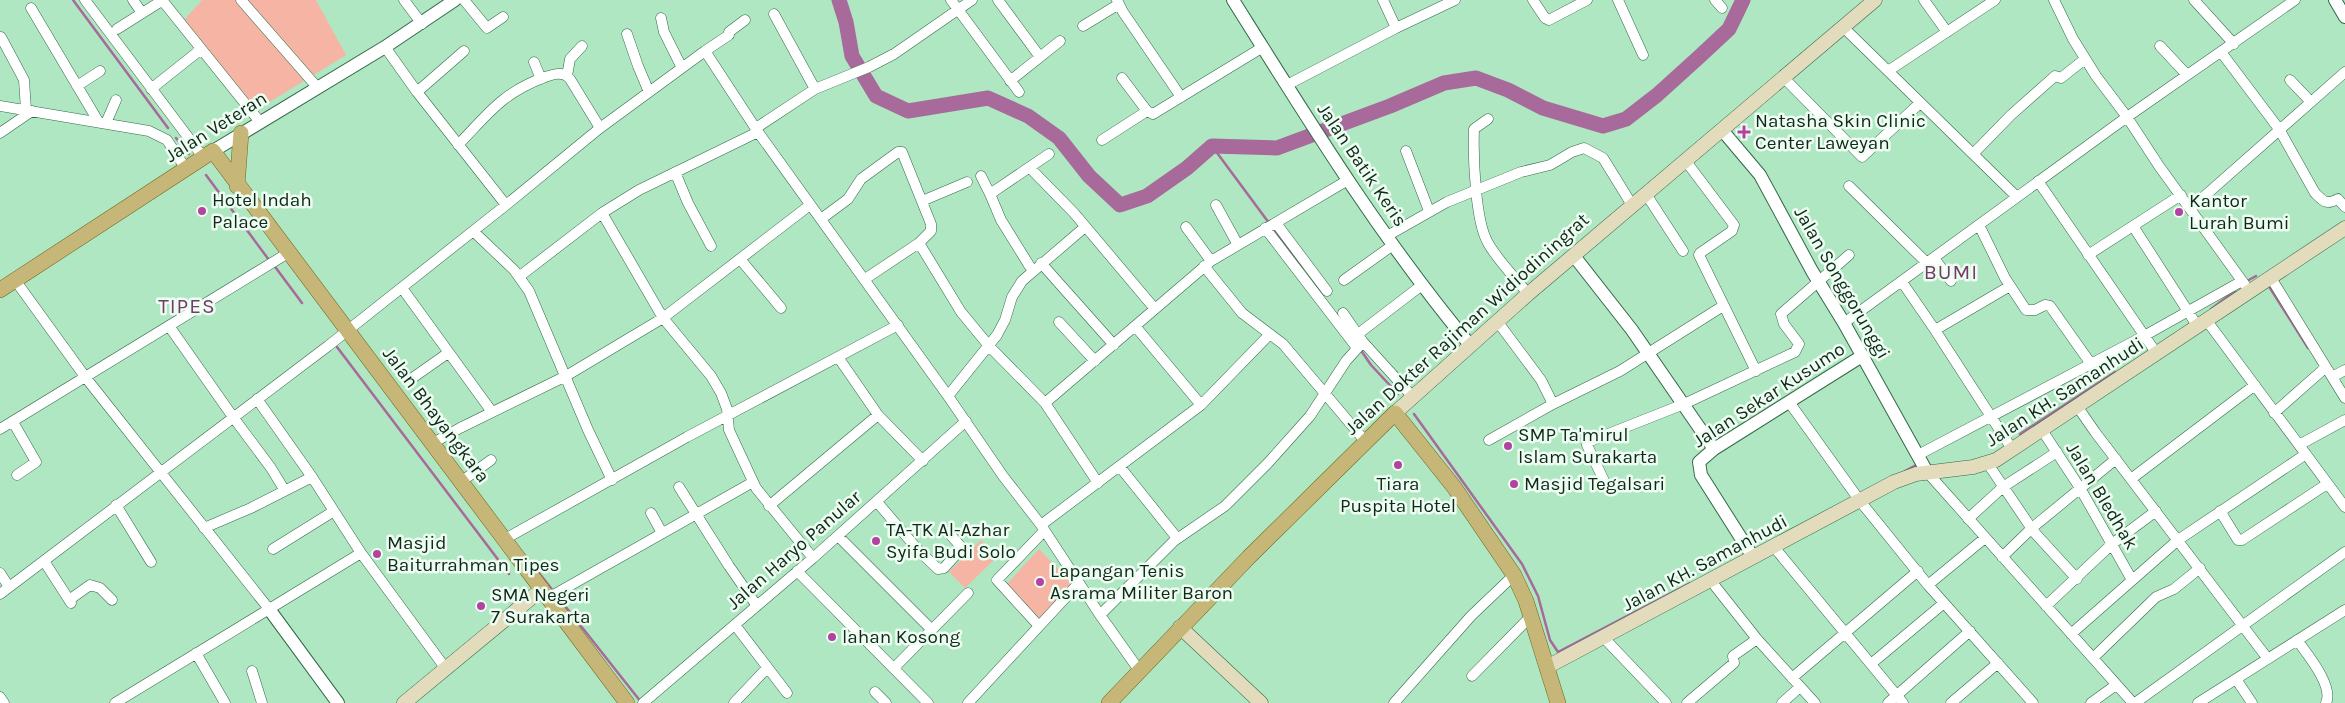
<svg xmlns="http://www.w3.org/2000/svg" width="2345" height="703" viewBox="0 0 2345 703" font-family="Karla,sans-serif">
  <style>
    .green { fill: #f6b5a4 }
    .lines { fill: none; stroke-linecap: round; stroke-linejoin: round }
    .stream { stroke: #a76a9a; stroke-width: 2.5 }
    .river { stroke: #a76a9a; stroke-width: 15 }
    .minor-casing { stroke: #336847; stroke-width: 11 }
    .tertiary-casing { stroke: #336847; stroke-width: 14 }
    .secondary-casing { stroke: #336847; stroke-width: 15 }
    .primary-casing { stroke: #6e651c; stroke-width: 16 }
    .minor { stroke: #fff; stroke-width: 10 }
    .tertiary { stroke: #fff; stroke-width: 12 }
    .secondary { stroke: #e2dbbc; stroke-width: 14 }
    .primary { stroke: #c6b778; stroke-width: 15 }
    .poi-dot { fill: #b343a0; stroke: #edfdf1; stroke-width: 2 }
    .labels { text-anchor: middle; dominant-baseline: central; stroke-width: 5; stroke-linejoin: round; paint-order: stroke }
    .poi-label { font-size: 19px; fill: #102719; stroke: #edfdf1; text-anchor: start }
    .street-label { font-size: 19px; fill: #102719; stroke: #edfdf1 }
    .quarter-label { font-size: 21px; letter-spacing: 1px; fill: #733b68; stroke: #edfdf1 }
  </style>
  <rect width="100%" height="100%" fill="#aee7c1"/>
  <!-- green -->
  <path class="green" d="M202,0H316L346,55L255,111L183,21Z
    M981,540L997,557L965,588L949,572Z
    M1039,549L1074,585L1041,619L1006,585Z"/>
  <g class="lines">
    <!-- stream -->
    <path class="stream" d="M73,0L168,128
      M176,138L189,154
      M1212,146L1269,223
      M206,175L269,260
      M1273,228L1302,268
      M273,264L302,303
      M2247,281L2256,276
      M2270,288L2308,348
      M2211,309L2235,291
      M337,347L509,574
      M1360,349L1371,365L1398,394
      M1414,414L1522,564L1538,596L1550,640L1558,652L1690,583
      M2020,434L2115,372
      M1905,471L1918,464
      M539,573L554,592
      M558,597L641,702"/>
    <!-- river -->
    <path class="river" d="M839,0L846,22L852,56L876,96L908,111L988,98L1028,116L1059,138L1089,176L1120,205L1147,196L1187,168L1212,146L1277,148L1390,106L1444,83L1476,78L1508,90L1543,108L1603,126L1626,119L1657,95L1699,57L1729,29L1743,0"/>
    <!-- minor casing -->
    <g class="minor-casing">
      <path id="minor" d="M85,0L203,157
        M133,0L142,13
        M162,0L260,122
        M241,0L317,87
        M404,0L422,24
        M464,0L487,28L503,17
        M951,0L1019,92
        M998,0L1040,57
        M1117,0L1123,12L1181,97
        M1383,0L1396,28
        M1533,0L1545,18L1549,20L1587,0
        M1618,0L1643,55
        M1715,0L1722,8
        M1924,0L1947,32
        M2054,0L2073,39L2096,76L2127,117L2159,166L2245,285
        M2194,0L2234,44
        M31,8L98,121
        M774,14L815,89
        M661,18L664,32L682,68
        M1083,26L1119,4
        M1842,26L2017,197
        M117,29L163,0
        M627,34L638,66L649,92
        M1,37L24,80L26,110
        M2160,46L2187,75
        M385,47L417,92L506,205
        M705,51L729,35V32L745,20
        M2221,52L2279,129L2315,193C2324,202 2326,205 2338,199L2345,207
        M534,62L541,79
        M1888,71L1995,0
        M567,76L570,59L582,46
        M1783,77L1862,157L1920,103
        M1122,78L1147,111L1153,114L1263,47
        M2290,80L2310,101
        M1010,81L1060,41
        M1287,85L1396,28L1455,0
        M77,86L100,71
        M151,89L200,50
        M417,92L464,51
        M0,106L149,131L167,140L186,169
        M1488,119L1474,129C1473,155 1475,221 1488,243C1498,261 1515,277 1528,294
        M106,123L116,100
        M756,128L815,89L869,67L894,54L972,0
        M0,133L32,111
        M1102,140L1147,111
        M458,145C489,113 502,93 545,77C554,74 563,71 570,79L600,128
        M1406,151L1429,211
        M1974,153L2011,115L2055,76L2061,78L2085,59
        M1685,160L1734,225L1732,231L1700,253L1699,255L1756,371
        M1030,168L1074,213L1155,309
        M675,172L688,203L711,246
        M981,176L990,194
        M2038,181L2157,354
        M1849,186L1927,263
        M1646,194L1683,251
        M922,201L967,182
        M1216,205L1238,245
        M2191,208L2345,72
        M602,213L663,318L711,376L721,393L727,409L729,430L756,488L813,558
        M821,219L848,199L861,179L898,152H902L931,224V231L919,243L865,279
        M1276,223L1327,291
        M1979,225L2005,278L2026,310H2035L2045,305L2050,306L2091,364
        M2133,226L2198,327
        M1186,227L1211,261
        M1265,228L1357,348
        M473,231L514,270L529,291L588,430L612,480
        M1387,236L1447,202L1521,172L1550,165L1572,152L1584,148L1603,158L1632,205
        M919,243L961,312L989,346L1045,403L1211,261L1348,180
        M2088,255L2181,195
        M1934,258L1951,281
        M740,259L781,308
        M1041,263L1114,345
        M1204,266L1242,313L1283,344L1365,441
        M1032,270L1001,220L990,194L1049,154
        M520,276L602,213L639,190L758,132
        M2271,278L2345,398
        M15,280L86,378L269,609
        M1344,280L1393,245
        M1902,282L1935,330L2012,449
        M402,288L492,412
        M1343,313L1363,342L1412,396
        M1497,321L1541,380L1553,404
        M2207,321L2345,507
        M1059,322L1095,361
        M1844,323L2127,117L2295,0
        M169,326L233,417L271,468L285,491
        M1135,326L1201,405
        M1935,330L2010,286
        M1358,334L1422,285
        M838,357L878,415L923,461
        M2332,377L2345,370
        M411,379L448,353
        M948,396L997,335L1005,320L1012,297L1022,281L1085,227
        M257,399L312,477L361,553L446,669
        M1789,402L1860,501L1928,585L2033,703
        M1045,403L1098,483
        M2077,406L2095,432L2268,659
        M2274,413L2325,368
        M13,422L36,462L17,475
        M0,429L288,253
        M2042,430L2080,488L2132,580
        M1489,440L1553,404L1620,371L1723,306
        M433,443L460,428L566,376L663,318L810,205
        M2299,445L2345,420
        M1918,455L2144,336L2242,281
        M1988,464L2034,532L2077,579
        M1120,467L1177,538
        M1927,472L2133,703
        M2131,479L2255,385
        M462,481L491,460
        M679,487L729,566L757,606
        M1607,487L1587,445L1588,442L1684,404L1795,352L1799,344L1784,324L1781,314L1849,255
        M877,502L919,551L938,569L944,568L962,548L948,532
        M116,505L151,562
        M769,506L878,415
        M2220,511L2238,540H2242L2327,484
        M651,513L662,533
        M1968,519L2003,487L2057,452
        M1041,525L1201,405L1270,334
        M204,528L251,508L312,477
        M838,536L932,630
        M505,539L687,437L898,325
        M1774,547L1903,703
        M273,549L334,511
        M2002,557L2032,528L2116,459
        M44,561L71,603
        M797,571L928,703
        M0,573L9,587
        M1711,581L1757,639L1815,703
        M1928,585L1985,538
        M0,594L328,346L506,205L600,128L705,51L758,132L948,396L1003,476L1041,525L1100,615L1139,670
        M548,598L753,482
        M69,600L90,585L100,588L112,600
        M2046,606L2112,544L2156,511
        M1100,615L1174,541L1225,506L1268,463L1310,416L1346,361L1363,342
        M735,625L787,693
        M1039,626L997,580L1044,531
        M2071,634L2178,540L2306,454
        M1604,638L1666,703
        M2297,640C2307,654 2334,686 2326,703
        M196,653L225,703
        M2093,658L2156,597L2174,589L2200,568
        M1871,664L1944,603
        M894,668L968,593
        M252,671L262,703
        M1472,676L1531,616
        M1792,678L1918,571
        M2236,679L2252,703
        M875,692L886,703
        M0,697L4,703
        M115,703L361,553
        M643,703L813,558L966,421
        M734,703L767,668
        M968,703L1079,583
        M1394,703L1471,616L1514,575
        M1687,703L1734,663L1733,656L1757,639
        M1782,703L1800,687
        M1888,703L1970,631
        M1951,703L1998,663
        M2091,703L2116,685
        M2135,703L2345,552
        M2198,703L2345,610"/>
    </g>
    <!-- tertiary casing -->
    <g class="tertiary-casing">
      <path id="tertiary" d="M1233,0C1307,118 1380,237 1470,345
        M2335,0L2345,17
        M1722,130L1760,175L1812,271L1844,323L1927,472
        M213,151L385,47L455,0
        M1574,256L1632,330L1714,449
        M1753,557L1701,475L1699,462L1714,449L1862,356
        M269,609L338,703"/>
    </g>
    <!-- secondary casing -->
    <g class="secondary-casing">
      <path id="secondary" d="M1395,413L1528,294L1875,0
        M1180,627L1261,703
        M1547,667L1894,482L1916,474L1973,467L1996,460L2345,228
        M404,703L542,589"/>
    </g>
    <!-- primary casing -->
    <g class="primary-casing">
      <path id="primary" d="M237,186L241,133
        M0,290L213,151L627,703
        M1109,703L1249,557L1395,413L1454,487L1514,575L1526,601L1558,703"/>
    </g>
    <!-- minor -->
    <use href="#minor" class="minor"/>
    <!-- tertiary -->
    <use href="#tertiary" class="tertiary"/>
    <!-- secondary -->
    <use href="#secondary" class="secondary"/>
    <!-- primary -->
    <use href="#primary" class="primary"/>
  </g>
  <!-- markers -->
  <g class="poi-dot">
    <path d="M1741.5 124.5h5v5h5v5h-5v5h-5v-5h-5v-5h5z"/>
    <circle cx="202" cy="211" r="5"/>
    <circle cx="2179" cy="212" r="5"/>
    <circle cx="1508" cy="446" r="5"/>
    <circle cx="1398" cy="465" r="5"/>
    <circle cx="1514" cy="484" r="5"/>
    <circle cx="876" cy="541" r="5"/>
    <circle cx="377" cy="554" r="5"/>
    <circle cx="1040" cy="582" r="5"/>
    <circle cx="481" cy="606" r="5"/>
    <circle cx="832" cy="637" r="5"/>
  </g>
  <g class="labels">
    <!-- poi labels -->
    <g class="poi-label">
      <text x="1755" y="121">Natasha Skin Clinic<tspan x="1755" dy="22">Center Laweyan</tspan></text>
      <text x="212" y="200">Hotel Indah<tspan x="212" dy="22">Palace</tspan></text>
      <text x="2189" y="201">Kantor<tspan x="2189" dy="22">Lurah Bumi</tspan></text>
      <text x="1518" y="435">SMP Ta'mirul<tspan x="1518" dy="22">Islam Surakarta</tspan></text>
      <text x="1398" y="484" text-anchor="middle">Tiara<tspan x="1398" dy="22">Puspita Hotel</tspan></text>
      <text x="1524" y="484">Masjid Tegalsari</text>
      <text x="886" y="530">TA-TK Al-Azhar<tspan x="886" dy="22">Syifa Budi Solo</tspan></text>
      <text x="387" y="543">Masjid<tspan x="387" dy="22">Baiturrahman Tipes</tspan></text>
      <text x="1050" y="571">Lapangan Tenis<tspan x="1050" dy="22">Asrama Militer Baron</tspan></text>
      <text x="491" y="595">SMA Negeri<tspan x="491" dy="22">7 Surakarta</tspan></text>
      <text x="842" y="637">lahan Kosong</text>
    </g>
    <!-- street labels -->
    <g class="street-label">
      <text transform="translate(216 127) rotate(-32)">Jalan Veteran</text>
      <text transform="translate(1362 165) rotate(56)">Jalan Batik Keris</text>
      <text transform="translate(1842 283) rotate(60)">Jalan Songgorunggi</text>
      <text transform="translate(1467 324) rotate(-42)">Jalan Dokter Rajiman Widiodiningrat</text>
      <text transform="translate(2065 392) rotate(-33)">Jalan KH. Samanhudi</text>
      <text transform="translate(1769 395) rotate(-33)">Jalan Sekar Kusumo</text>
      <text transform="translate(436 415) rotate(53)">Jalan Bhayangkara</text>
      <text transform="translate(2102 496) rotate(59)">Jalan Bledhak</text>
      <text transform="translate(794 550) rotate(-41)">Jalan Haryo Panular</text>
      <text transform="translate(1705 563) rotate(-28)">Jalan KH. Samanhudi</text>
    </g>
    <!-- quarter labels -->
    <g class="quarter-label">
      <text x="1951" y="272">BUMI</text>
      <text x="187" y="306">TIPES</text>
    </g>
  </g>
</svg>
